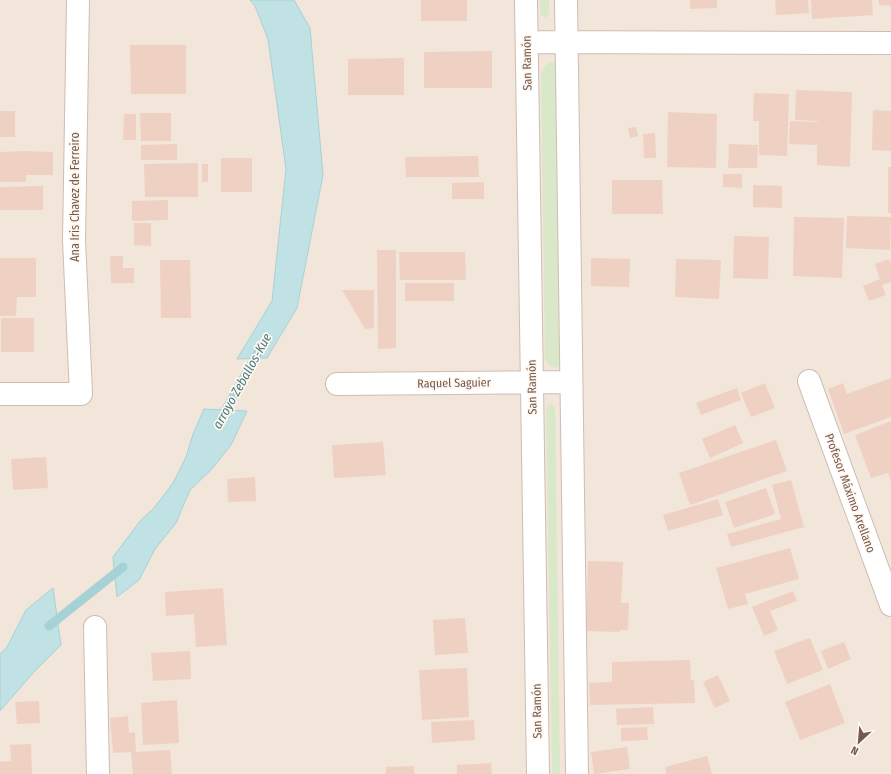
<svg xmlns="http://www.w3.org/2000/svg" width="891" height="774" viewBox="0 0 891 774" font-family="'Fira Sans Condensed',sans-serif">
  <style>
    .residential { fill: #f2e5d9 }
    .green { fill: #d9e8c9 }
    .water { fill: #c0e2e4; stroke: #a7d2d5 }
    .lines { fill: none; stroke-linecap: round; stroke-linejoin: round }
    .stream { stroke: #a7d2d5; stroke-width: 9 }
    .building { fill: #efd1c4 }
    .minor-casing { stroke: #cfbdb3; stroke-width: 24 }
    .minor { stroke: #fff; stroke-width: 22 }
    .labels { text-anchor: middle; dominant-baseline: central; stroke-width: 3.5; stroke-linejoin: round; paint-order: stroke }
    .street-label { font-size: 12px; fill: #75594f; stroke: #fef8f1 }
    .water-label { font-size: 13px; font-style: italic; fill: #477b7f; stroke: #fef8f1 }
  </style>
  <rect width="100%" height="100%" fill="#fbf3eb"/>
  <!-- residential -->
  <path class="residential" d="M0,0H891V774H0Z"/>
  <!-- green -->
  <path class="green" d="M540,0H549V14L547,17H543L540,14Z
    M549,63H555L559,68L560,364L557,368C550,367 548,365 545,359L541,75L544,67Z
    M550,404L554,406L555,409L560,774H552L546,409Z"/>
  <!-- water -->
  <path class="water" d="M250,0H294L310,28L323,175L297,308L267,358L237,359L272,301L286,169L268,39L255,6Z
    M204,409L247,411L231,445L212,469L190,490L176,523L155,549L139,580L117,597L113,557L141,520L154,508L173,483L186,457L193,434Z
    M53,588L61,645L34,672L0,711V654L7,647L26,610Z"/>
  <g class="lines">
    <!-- stream -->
    <path class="stream" d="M220,420L260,349
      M49,626L123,567"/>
  </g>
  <!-- building -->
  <path class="building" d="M421,0H467V21H421Z
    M690,0H717V8L690,9Z
    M775,0H808L809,13L776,15Z
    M811,0H872L873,15L812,19Z
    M879,0H891V6L879,5Z
    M130,45H186V94H131Z
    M492,51V88H424V52Z
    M404,58V95H348V59Z
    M796,90L852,92L850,167L817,165V145L789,144L790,121L817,122L818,121L795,120Z
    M754,93L789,94L787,156L759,155V121H753Z
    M873,110L891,111V151L872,150Z
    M0,111H15V137H0Z
    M668,112L717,114L716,168L667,167Z
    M140,113H171V141H141Z
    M124,114H136V140H123Z
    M636,127L638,136L630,138L628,128Z
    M655,133L656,158H644L643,134Z
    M177,144V160H141V145Z
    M729,144L758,145L757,168H728Z
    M26,151L53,152V175H26V182H0V152Z
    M478,156L479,177H406L405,157Z
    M221,158H252V192H221Z
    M198,163V197H145L144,164Z
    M202,164H208V182H202Z
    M888,167H891V213H888Z
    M723,174H742V188L723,187Z
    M612,180H662L663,214H612Z
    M484,182V199H452V183Z
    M753,185L782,186V208L753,207Z
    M43,186V210H0V187Z
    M168,200V220L132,221V201Z
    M847,216L891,217L890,250L846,248Z
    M794,217L844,218L842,278L793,276Z
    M134,223H151V246L134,245Z
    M734,236L769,237L768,279L733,278Z
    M377,250H396V348L378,349Z
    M399,252H465L466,280H400Z
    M110,256H123V268H134V283H111Z
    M0,258H36V297H17L16,316H0Z
    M591,258L630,259L629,287L591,286Z
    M676,259L721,260L719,299L675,297Z
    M889,259L891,264V282L882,285L886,295L869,301L863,286L880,279L875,264Z
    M160,260H190L191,318H161Z
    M405,283H454V301H405Z
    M342,290H374V328L365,329Z
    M1,318H34V352H1Z
    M891,378V417L844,434L828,389L843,383L847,394Z
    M765,383L775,408L751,417L741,393Z
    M737,388L741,400L701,415L696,403Z
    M891,421V482L888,473L871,478L855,435Z
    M735,425L743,443L710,458L702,439Z
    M776,440L787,471L690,505L679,473Z
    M383,442L386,475L334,478L332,445Z
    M46,457L48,488L13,490L11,459Z
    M255,477L256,501L228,502L227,479Z
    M791,480L804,527L731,547L727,534L781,519L772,485Z
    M766,488L775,514L734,528L725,502Z
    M718,499L723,515L668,531L663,515Z
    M790,548L799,579L745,594L748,604L728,609L716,568Z
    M588,561L623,562L621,603H629L628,630H620V632L586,631Z
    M223,588L227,645L196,647L194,614L166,616L165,592Z
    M793,591L797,601L770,611L778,630L764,636L752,607Z
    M465,618L468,653L435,655L433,620Z
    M810,638L823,670L787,684L774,651Z
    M844,642L851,659L828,669L821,651Z
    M190,651L191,679L153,681L151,653Z
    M690,660L691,680H694L695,703L590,705L589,683L612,682V662Z
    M467,668L469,717L422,720L419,670Z
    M718,675L730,701L715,708L703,682Z
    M830,684L845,723L800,740L785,702Z
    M177,700L179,743L143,745L141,703Z
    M39,701L40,723L17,724L15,702Z
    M653,707L654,724L617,725L616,709Z
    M128,716L129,733L135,732L136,752L170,750L172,774H133L131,752L113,753L110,718Z
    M474,720L475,740L432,743L431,722Z
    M647,727L648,740L621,741V728Z
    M31,744L32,774H0V762L11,761L10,745Z
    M627,747L630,769L594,774L591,752Z
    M707,756L712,774H666L665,767Z
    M491,763L492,774H457V765Z
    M414,766V774H386V767Z"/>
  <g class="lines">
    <!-- minor casing -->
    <g class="minor-casing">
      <path id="minor" d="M526,0L538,774
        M566,0L577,774
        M527,42L891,43
        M809,381L891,605
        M337,384L571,382
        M0,394H81L74,240L78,0
        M95,627L98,774"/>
    </g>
    <!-- minor -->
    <use href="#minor" class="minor"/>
  </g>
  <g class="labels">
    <!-- street labels -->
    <g class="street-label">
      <text transform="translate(527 63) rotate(-91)">San Ramón</text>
      <text transform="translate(75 197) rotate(-90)">Ana Iris Chavez de Ferreiro</text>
      <text transform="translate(454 383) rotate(-1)">Raquel Saguier</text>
      <text transform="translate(532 387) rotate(-91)">San Ramón</text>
      <text transform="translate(850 493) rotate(70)">Profesor Máximo Arellano</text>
      <text transform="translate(537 711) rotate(-91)">San Ramón</text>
    </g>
    <!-- water labels -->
    <g class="water-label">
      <text transform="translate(242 381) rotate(-61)">arroyo Zeballos-Kue</text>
    </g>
  </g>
  <!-- north arrow -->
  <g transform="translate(859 742) rotate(206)" stroke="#fef8f1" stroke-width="3" paint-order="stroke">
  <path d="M0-3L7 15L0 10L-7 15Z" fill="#75594f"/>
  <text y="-6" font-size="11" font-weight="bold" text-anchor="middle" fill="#75594f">N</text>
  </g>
</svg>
